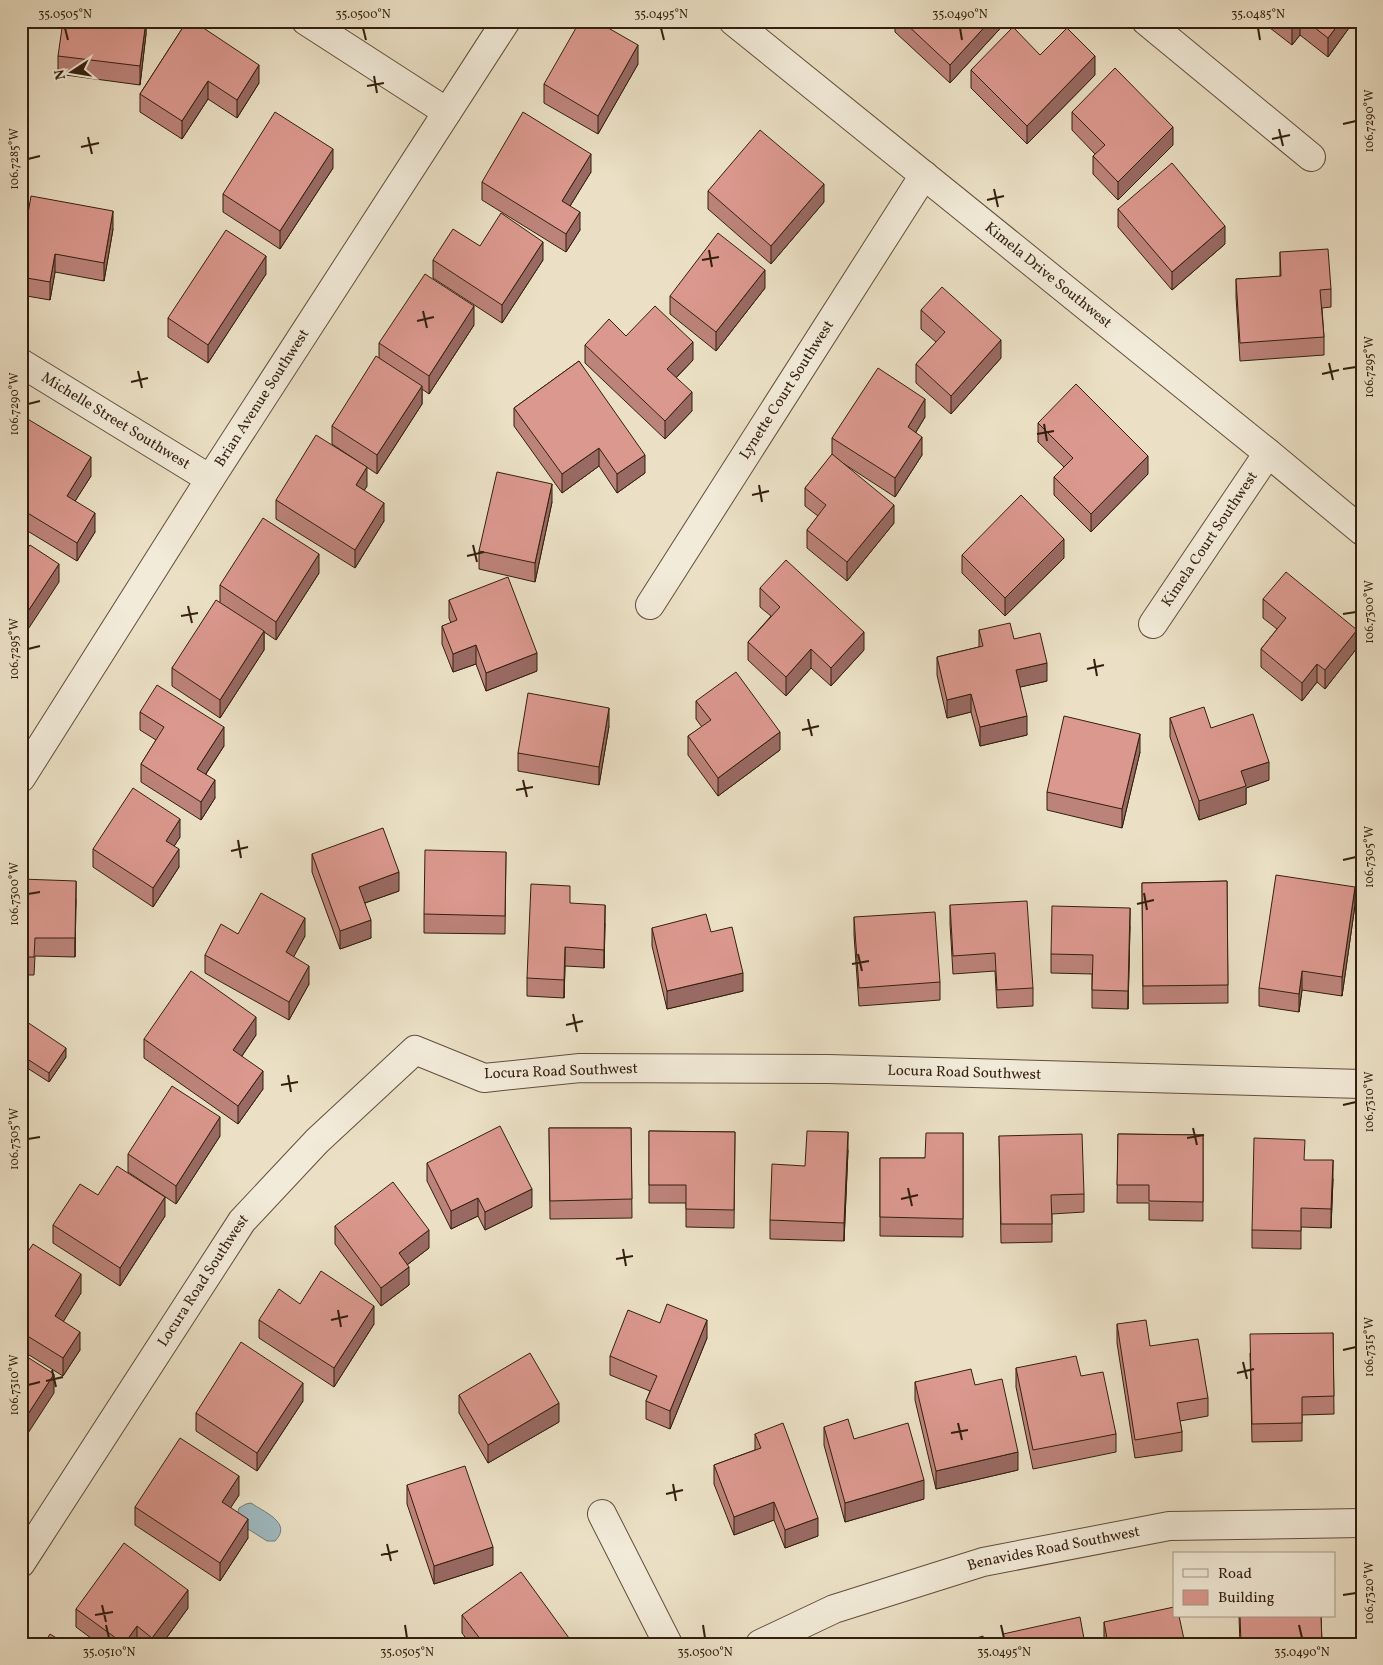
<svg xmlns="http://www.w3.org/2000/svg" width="1383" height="1665" viewBox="0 0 1383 1665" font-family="Vollkorn,serif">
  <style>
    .water { fill: #9fbac1; stroke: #747c7a }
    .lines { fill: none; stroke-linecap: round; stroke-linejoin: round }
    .minor-casing { stroke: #614f3c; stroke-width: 30 }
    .minor { stroke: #f2ebd9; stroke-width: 28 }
    .wall { fill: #bc837a; stroke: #331f0f }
    .shaded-wall { fill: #996a63; stroke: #331f0f }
    .building { fill: #db988e; stroke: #331f0f }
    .ticks { fill: none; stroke: #331f0f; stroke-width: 2 }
    .labels { text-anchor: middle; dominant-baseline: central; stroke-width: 4.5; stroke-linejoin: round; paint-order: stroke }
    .street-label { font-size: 15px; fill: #331f0f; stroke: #f2ebd9 }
    .neatline { fill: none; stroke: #331f0f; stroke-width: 2 }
    .ticks-label { font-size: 12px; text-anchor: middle; fill: #331f0f }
  </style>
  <rect width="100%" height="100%" fill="#ebe0c5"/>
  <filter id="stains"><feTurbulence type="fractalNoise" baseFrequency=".004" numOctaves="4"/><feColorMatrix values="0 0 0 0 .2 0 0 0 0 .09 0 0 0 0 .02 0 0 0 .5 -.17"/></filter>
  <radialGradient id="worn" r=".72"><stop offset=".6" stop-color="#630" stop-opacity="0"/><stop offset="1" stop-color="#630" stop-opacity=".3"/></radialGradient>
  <!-- water -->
  <path class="water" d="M251,1503C264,1512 293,1523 275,1541H267L240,1524L237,1516L239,1508L246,1504Z"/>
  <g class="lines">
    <!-- minor casing -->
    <g class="minor-casing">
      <g id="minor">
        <path d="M306,21L447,112"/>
        <path id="s1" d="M733,21L1268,453L1362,531"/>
        <path d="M1146,21L1311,157"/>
        <path id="s2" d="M21,363L210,479"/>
        <path id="s3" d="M650,605L924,175"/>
        <path id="s4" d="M1153,624L1268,453"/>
        <path id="s5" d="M21,778L210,479L506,21"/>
        <path d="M602,1514L668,1644"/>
        <path id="s6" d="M21,1563L242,1221L317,1141L415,1050L484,1078L580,1068L828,1069L1362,1084"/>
        <path id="s7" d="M760,1644L834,1609L983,1562L1169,1526L1362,1523"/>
      </g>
    </g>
    <!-- minor -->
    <use href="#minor" class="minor"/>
  </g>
  <!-- wall -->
  <path class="wall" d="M146,21V34L140,85L58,74V56Z
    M187,21L259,83L237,118L208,99L182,139L140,112V94Z
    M895,21H1007L950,83L895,32Z
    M1261,21H1354L1328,57L1300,35L1292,45Z
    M1040,55L1095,75L1027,144L971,88V70Z
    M638,64L598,134L544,103V84Z
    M1072,112L1173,145L1118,200L1093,174V156L1095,154L1072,130Z
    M333,168L280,249L223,212V194Z
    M591,172L570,206L580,230L566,252L482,200V182Z
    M708,191L824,202L771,264L708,209Z
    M1118,209L1225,244L1172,290L1118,227Z
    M113,229L104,281L55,272L50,300L21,295V254Z
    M480,246L543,260L502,323L433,278V260Z
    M1280,252L1331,289V307L1322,308L1324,337V355L1240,361L1236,297V279L1280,277Z
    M266,274L208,363L168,337V318Z
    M765,288L716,351L670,314V296Z
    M921,310L1001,358L951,414L916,383V364L936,342L921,329Z
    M474,325L429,394L422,389V404L377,474L332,444V426L379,358V343Z
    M626,336L693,360L676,378L692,411L665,439L585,363V345Z
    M579,361L645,473L617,493L599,466L562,493L514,426V408Z
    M21,415L91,476L75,501L95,532L77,561L21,527Z
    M925,417L916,432L922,455L895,497L838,460L894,523L847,581L807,548V530L818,516L805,506V488L832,455V438Z
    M1038,423L1148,474L1091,532L1054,495V477L1064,467L1038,442Z
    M367,486L364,490L384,521L355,568L276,519V500Z
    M552,502L535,582L479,569V551Z
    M962,555L1064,558L1005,616L962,573Z
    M319,573L276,640L264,632V650L220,718L172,686V668L220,602V585Z
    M760,588L864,650L831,686L811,668L786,696L748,660V642L771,616L760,607Z
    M1263,599L1357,648L1325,689L1317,682L1302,701L1261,667V649L1277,629L1263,618Z
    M449,600L537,671L486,691L476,664L453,672L442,644V626L451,623L449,618Z
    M979,630L1014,639L1047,681L1020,687L1027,735L980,746L971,712L947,718L937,675V657L979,647Z
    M696,701L780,750L718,796L688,755V736L702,727L696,719Z
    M1362,708V743L1356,741V723Z
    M140,712L224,746L206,774L215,798L201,820L141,782V764L156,740L140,730Z
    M1170,718L1211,728L1269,780L1246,788V804L1199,820L1170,737Z
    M609,726L599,785L518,771V753Z
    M1140,752L1122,828L1047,810V792Z
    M180,837L174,846L179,867L153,907L93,867V849Z
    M506,852L505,934L424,933V914Z
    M312,854L399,891L365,903L371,938L340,949L312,872Z
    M21,879L76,899L75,957L35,956L34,975H21Z
    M1227,881L1228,1003L1143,1004L1142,883Z
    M570,903L605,923L604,968L565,966L564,998L527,996V978Z
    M950,905L1033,988V1006L997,1008L995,971L953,974L950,924Z
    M1355,905L1342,996L1302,990L1299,1012L1259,1006V988Z
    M854,917L940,982V1000L859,1006L854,935Z
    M1130,926L1128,1009L1092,1008V974L1051,973V954Z
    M652,928L711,932L743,991L667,1009L652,946Z
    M238,934L305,936L293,957L309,984L289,1020L205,973V955Z
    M21,1018L66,1057L49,1082L21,1064Z
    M256,1035L242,1056L263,1089L238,1124L144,1058V1039Z
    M549,1128H631L632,1218L550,1219Z
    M649,1131L735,1132L734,1228L686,1227V1203H649Z
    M963,1133V1237L880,1236V1158H925Z
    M1118,1134L1203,1135V1221L1149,1220V1203H1117Z
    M220,1136L176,1204L128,1172V1154Z
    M999,1136L1084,1194V1212L1052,1214V1242L1001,1243Z
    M848,1150L844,1241L770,1239V1220Z
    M1305,1160L1333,1179L1331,1228L1301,1227V1249L1252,1248V1230Z
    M427,1163L532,1207L485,1230L478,1216L451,1229L427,1181Z
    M98,1195L165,1216L120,1286L53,1243V1225Z
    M335,1226L429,1248L407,1265L409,1285L381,1306L335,1244Z
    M21,1262L81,1293L63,1321L80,1350L63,1376L21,1350Z
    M300,1304L374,1324L334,1387L259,1338V1320Z
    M660,1323L707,1338L670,1429L646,1419V1401L650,1391L610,1375V1356Z
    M1117,1324L1150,1346L1208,1398V1416L1180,1421L1182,1432V1451L1135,1458L1117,1343Z
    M1333,1333L1334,1414L1302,1415V1441L1252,1442L1250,1353Z
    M1016,1368L1081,1376L1116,1434V1452L1033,1469L1016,1387Z
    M915,1382L975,1385L1018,1470L936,1489L915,1400Z
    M459,1395L559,1422L488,1463L459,1413Z
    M303,1401L257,1471L196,1431V1413Z
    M824,1427L854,1439L924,1499L845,1522L824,1445Z
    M755,1434L818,1536L785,1548L774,1520L734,1535L714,1484V1465L755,1450Z
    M407,1485L493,1565L434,1584L407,1504Z
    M239,1495L230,1508L248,1538L220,1581L135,1525V1507Z
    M188,1608L162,1644H99L76,1627V1609Z
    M462,1615L569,1644H470L462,1633Z
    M1239,1616H1321L1322,1644H1240Z
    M1104,1622L1185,1644H1104Z"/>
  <!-- shaded-wall -->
  <path class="shaded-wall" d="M146,21V34L140,85V66Z
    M990,21H1007L950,83V65Z
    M1296,21H1300V35L1292,45V26Z
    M1341,21H1354L1328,57V38Z
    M638,45V64L598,134V116Z
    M1095,56V75L1027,144V126Z
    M259,65V83L237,118V100Z
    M208,81V99L182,139V121Z
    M1173,127V145L1118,200V182Z
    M333,149V168L280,249V231Z
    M591,154V172L562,219V201Z
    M824,184V202L771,264V246Z
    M113,211V229L104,281V263Z
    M580,212V230L566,252V234Z
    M1225,226V244L1172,290V272Z
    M543,242V260L502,323V305Z
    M55,254V272L50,300V282Z
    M266,256V274L208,363V345Z
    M765,270V288L716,351V332Z
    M474,306V325L429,394V376Z
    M1001,340V358L951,414V396Z
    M693,342V360L667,387V369Z
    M422,386V404L377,474V455Z
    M692,392V411L665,439V421Z
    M925,399V417L908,445V427Z
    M922,437V455L895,497V478Z
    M599,448V466L562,493V474Z
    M645,455V473L617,493V474Z
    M1148,456V474L1091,532V514Z
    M91,457V476L67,514V496Z
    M367,467V486L356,504V485Z
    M552,484V502L535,582V563Z
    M384,503V521L355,568V550Z
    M894,505V523L847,581V562Z
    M95,513V532L77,561V543Z
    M1064,539V558L1005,616V598Z
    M319,554V573L276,640V622Z
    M59,564V582L21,640V622Z
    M1357,630V648L1325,689V670Z
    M264,631V650L220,718V700Z
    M864,632V650L831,686V668Z
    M476,645V664L453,672V654Z
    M811,649V668L786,696V677Z
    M537,653V671L486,691V673Z
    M1047,663V681L1016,688V670Z
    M1317,664V682L1302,701V683Z
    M971,694V712L947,718V700Z
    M609,708V726L599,785V767Z
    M1027,716V735L980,746V727Z
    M224,727V746L197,787V769Z
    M780,732V750L718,796V778Z
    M1140,734V752L1122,828V809Z
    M1269,762V780L1246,788V804L1199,820V801L1241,771Z
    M215,780V798L201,820V802Z
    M180,819V837L166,859V841Z
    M179,849V867L153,907V888Z
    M399,872V891L359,905V887Z
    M76,881V899L75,957V938Z
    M1355,887V905L1342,996V977Z
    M605,905V923L604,968V950Z
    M1130,908V926L1128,1009V991Z
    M305,918V936L286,971V952Z
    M371,920V938L340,949V931Z
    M565,947V966L564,998V980Z
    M309,966V984L289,1020V1002Z
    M1302,971V990L1299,1012V994Z
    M743,973V991L667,1009V991Z
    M256,1017V1035L233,1069V1050Z
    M66,1048V1057L49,1082V1073Z
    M263,1071V1089L238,1124V1106Z
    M220,1117V1136L176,1204V1186Z
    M848,1132V1150L844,1241V1223Z
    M1333,1160V1179L1331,1228V1209Z
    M532,1189V1207L485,1230V1212Z
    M165,1197V1216L120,1286V1268Z
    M478,1198V1216L451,1229V1211Z
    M429,1230V1248L399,1271V1253Z
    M409,1267V1285L381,1306V1288Z
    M81,1274V1293L55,1335V1316Z
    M374,1306V1324L334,1387V1368Z
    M707,1320V1338L670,1429V1411Z
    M80,1332V1350L63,1376V1358Z
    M54,1374V1393L21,1444V1425Z
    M303,1383V1401L257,1471V1453Z
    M559,1403V1422L488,1463V1445Z
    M1018,1452V1470L936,1489V1471Z
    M239,1476V1495L222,1521V1502Z
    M924,1480V1499L845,1522V1503Z
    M774,1502V1520L734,1535V1517Z
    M818,1518V1536L785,1548V1530Z
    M248,1519V1538L220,1581V1563Z
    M493,1547V1565L434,1584V1566Z
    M188,1590V1608L162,1644H152V1638Z
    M137,1626V1644H124Z
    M569,1638V1644H561Z"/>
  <!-- building -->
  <path class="building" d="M63,21H146L140,66L58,56Z
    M187,21H193L259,65L237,100L208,81L182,121L140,94Z
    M580,21H596L638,45L598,116L544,84Z
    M903,21H990L950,65Z
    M1285,21H1296L1292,26Z
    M1306,21H1341L1328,38Z
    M1013,27L1040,55L1067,28L1095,56L1027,126L971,70Z
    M1115,68L1173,127L1118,182L1093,156L1105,145L1072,112Z
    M275,112L333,149L280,231L223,194Z
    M523,112L591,154L562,201L580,212L566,234L482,182Z
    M760,130L824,184L771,246L708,191Z
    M1172,163L1225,226L1172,272L1118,209Z
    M31,196L113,211L104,263L55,254L50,282L21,277V254Z
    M501,213L543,242L502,305L433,260L453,229L480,246Z
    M226,230L266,256L208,345L168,318Z
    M718,233L765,270L716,332L670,296Z
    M1328,249L1331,289L1320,290L1324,337L1240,343L1236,279L1281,276L1280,252Z
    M425,274L474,306L429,376L379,343Z
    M942,287L1001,340L951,396L916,364L945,332L921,310Z
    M655,306L693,342L667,369L692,392L665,421L585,345L609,319L626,336Z
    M376,356L422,386L377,455L332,426Z
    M579,361L645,455L617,474L599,448L562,474L514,408Z
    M878,368L925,399L908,427L922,437L895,478L832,438Z
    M1076,384L1148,456L1091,514L1054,477L1073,458L1038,423Z
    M21,415L91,457L67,496L95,513L77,543L21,509Z
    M316,435L367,467L356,485L384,503L355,550L276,500Z
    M832,454L894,505L847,562L807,530L826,505L805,488Z
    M497,472L552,484L535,563L479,551Z
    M1021,495L1064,539L1005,598L962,555Z
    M263,518L319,554L276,622L220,585Z
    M30,545L59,564L21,622V557Z
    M786,560L864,632L831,668L811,649L786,677L748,642L780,607L760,588Z
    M1286,572L1357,630L1325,670L1317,664L1302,683L1261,649L1286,618L1263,599Z
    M508,577L537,653L486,673L476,645L453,654L442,626L457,620L449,600Z
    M216,600L264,631L220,700L172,668Z
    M1010,623L1014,639L1040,633L1047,663L1016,670L1027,716L980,727L971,694L947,700L937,657L983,646L979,630Z
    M736,672L780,732L718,778L688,736L711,720L696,701Z
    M157,685L224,727L197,769L215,780L201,802L141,764L164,727L140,712Z
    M528,693L609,708L599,767L518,753Z
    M1204,707L1211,728L1253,714L1269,762L1241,771L1246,786L1199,801L1170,718Z
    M1362,708V725L1356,723Z
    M1064,716L1140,734L1122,809L1047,792Z
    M133,788L180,819L166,841L179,849L153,888L93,849Z
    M383,828L399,872L359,887L371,920L340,931L312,854Z
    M425,850L506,852L505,916L424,914Z
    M1276,875L1355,887L1342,977L1302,971L1299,994L1259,988Z
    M21,879L76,881L75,938H35L34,957H21Z
    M1227,881L1228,985L1143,986L1142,883Z
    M531,884L570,886V903L605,905L604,950L565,947L564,980L527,978Z
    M261,893L305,918L286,952L309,966L289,1002L205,955L221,924L238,934Z
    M1027,901L1033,988L997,990L995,953L953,956L950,905Z
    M1052,906L1130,908L1128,991L1092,990L1093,955L1051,954Z
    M935,912L940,982L859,988L854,917Z
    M706,914L711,932L732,927L743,973L667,991L652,928Z
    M191,971L256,1017L233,1050L263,1071L238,1106L144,1039Z
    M21,1018L66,1048L49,1073L21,1055Z
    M172,1086L220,1117L176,1186L128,1154Z
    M500,1126L532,1189L485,1212L478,1198L451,1211L427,1163Z
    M549,1128H631L632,1199L550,1201Z
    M649,1131L735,1132L734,1210L686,1209V1185H649Z
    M807,1131L848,1132L844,1223L770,1220L772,1164L805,1166Z
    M926,1133H963V1219L880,1217V1158H925Z
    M1082,1134L1084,1194L1051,1195L1052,1224H1001L999,1136Z
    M1118,1134L1203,1135V1202L1149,1201V1185H1117Z
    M1254,1138L1305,1140L1304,1160H1333L1331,1209L1301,1208V1231L1252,1230Z
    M117,1166L165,1197L120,1268L53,1225L80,1184L98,1195Z
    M393,1182L429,1230L399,1253L409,1267L381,1288L335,1226Z
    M33,1244L81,1274L55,1316L80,1332L63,1358L21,1332V1262Z
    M321,1271L374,1306L334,1368L259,1320L279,1289L300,1304Z
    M667,1304L707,1320L670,1411L646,1401L657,1376L610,1356L628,1310L660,1323Z
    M1146,1320L1150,1346L1198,1339L1208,1398L1177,1403L1182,1432L1135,1440L1117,1324Z
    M1333,1333L1334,1396L1302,1397V1423L1252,1424L1250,1334Z
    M241,1342L303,1383L257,1453L196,1413Z
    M21,1353L54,1374L21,1425Z
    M530,1353L559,1403L488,1445L459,1395Z
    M1076,1356L1081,1376L1103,1372L1116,1434L1033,1450L1016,1368Z
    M971,1369L975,1385L1002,1379L1018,1452L936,1471L915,1382Z
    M848,1419L854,1439L908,1423L924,1480L845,1503L824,1427Z
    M783,1423L818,1518L785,1530L774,1502L734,1517L714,1465L761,1448L755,1434Z
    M180,1438L239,1476L222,1502L248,1519L220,1563L135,1507Z
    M465,1466L493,1547L434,1566L407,1485Z
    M124,1543L188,1590L152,1638L137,1626L124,1644L76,1609Z
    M521,1572L569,1638L561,1644H484L462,1615Z
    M1174,1607V1616H1179L1185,1644H1108L1104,1622Z
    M1240,1616H1321L1322,1644H1241Z
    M1080,1617L1085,1644H1005L1003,1634Z
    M50,1634L66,1644H44Z
    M983,1636L985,1644H957Z"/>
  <!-- ticks -->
  <path class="ticks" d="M65,28L68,40M363,28L366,40M661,28L664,40M960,28L962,40M1258,28L1260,40M374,76L377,93M367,86L384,83M1343,124L1356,121M1279,129L1283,146M88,137L92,154M1272,139L1290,135M81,147L99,143M28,159L40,156M994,189L998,207M987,200L1004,196M709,250L712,267M702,260L719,257M423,311L427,328M417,321L434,317M1329,363L1333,380M1343,369L1356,367M138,371L142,388M1322,374L1339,370M131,382L148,378M28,404L40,401M1044,424L1047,441M1037,434L1054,431M759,485L762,502M752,495L769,491M473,545L477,562M467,556L484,552M188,606L192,623M1343,614L1356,612M181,616L198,613M28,649L40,646M1094,659L1097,676M1087,669L1104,665M808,719L812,736M802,730L819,726M523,780L527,797M516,790L533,787M238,840L241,858M231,851L248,847M1343,860L1356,857M1144,893L1147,910M28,894L40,892M1137,904L1154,900M858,954L862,971M852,964L869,961M573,1014L577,1032M566,1025L583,1021M288,1075L291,1092M281,1085L298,1082M1343,1105L1356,1102M1193,1128L1197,1145M1187,1138L1204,1135M28,1139L40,1137M908,1188L912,1206M901,1199L918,1195M623,1249L626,1266M616,1259L633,1256M338,1310L341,1327M331,1320L348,1316M1343,1350L1356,1347M1243,1362L1247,1379M52,1370L56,1387M1237,1373L1254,1369M46,1381L63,1377M28,1385L40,1382M958,1423L962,1440M951,1433L968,1430M673,1484L676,1501M666,1494L683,1490M387,1544L391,1561M381,1555L398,1551M1343,1595L1356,1593M102,1605L106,1622M95,1615L113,1612M106,1625L109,1638M405,1625L407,1638M703,1625L705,1638M1001,1625L1004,1638M1299,1625L1302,1638"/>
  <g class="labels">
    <!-- street labels -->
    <g class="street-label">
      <text stroke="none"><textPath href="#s1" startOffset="405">Kimela Drive Southwest</textPath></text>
      <text stroke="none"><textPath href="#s3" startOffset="255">Lynette Court Southwest</textPath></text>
      <text stroke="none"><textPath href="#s5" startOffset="450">Brian Avenue Southwest</textPath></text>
      <text stroke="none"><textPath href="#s2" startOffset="111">Michelle Street Southwest</textPath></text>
      <text stroke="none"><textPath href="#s4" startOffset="102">Kimela Court Southwest</textPath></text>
      <text transform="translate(561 1072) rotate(-2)">Locura Road Southwest</text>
      <text stroke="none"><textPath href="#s6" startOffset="1206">Locura Road Southwest</textPath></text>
      <text stroke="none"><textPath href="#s6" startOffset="336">Locura Road Southwest</textPath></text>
      <text stroke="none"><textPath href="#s7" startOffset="310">Benavides Road Southwest</textPath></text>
    </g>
  </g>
  <!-- margin -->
  <rect width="1383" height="1665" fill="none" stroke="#ebe0c5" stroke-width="55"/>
  <!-- legend -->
  <rect x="1173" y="1552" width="162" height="65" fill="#f2ebd9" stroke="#a69988"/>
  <rect x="1183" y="1569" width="25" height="8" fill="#f2ebd9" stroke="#a69988"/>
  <text x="1218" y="1578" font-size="15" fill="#331f0f">Road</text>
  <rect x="1183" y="1590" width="25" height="15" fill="#db988e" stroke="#a69988"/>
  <text x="1218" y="1602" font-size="15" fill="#331f0f">Building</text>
  <!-- north arrow -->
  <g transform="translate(72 72) rotate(258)" stroke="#f2ebd9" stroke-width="4" paint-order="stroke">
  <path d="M0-4L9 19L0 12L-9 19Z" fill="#331f0f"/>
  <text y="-8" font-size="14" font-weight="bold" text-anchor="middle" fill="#331f0f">N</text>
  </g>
  <rect x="28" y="28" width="1328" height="1610" class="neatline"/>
  <g class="ticks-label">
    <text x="65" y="18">35.0505°N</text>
    <text x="363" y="18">35.0500°N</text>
    <text x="661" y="18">35.0495°N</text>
    <text x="960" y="18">35.0490°N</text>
    <text x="1258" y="18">35.0485°N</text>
    <text transform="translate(1369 121) rotate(-90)" y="4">106.7290°W</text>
    <text transform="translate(14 159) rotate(-90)" y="4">106.7285°W</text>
    <text transform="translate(1369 367) rotate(-90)" y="4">106.7295°W</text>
    <text transform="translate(14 404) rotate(-90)" y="4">106.7290°W</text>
    <text transform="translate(1369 612) rotate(-90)" y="4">106.7300°W</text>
    <text transform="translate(14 649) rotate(-90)" y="4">106.7295°W</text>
    <text transform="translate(1369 857) rotate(-90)" y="4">106.7305°W</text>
    <text transform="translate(14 894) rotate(-90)" y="4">106.7300°W</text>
    <text transform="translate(1369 1102) rotate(-90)" y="4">106.7310°W</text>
    <text transform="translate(14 1139) rotate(-90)" y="4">106.7305°W</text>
    <text transform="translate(1369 1347) rotate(-90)" y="4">106.7315°W</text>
    <text transform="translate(14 1385) rotate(-90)" y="4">106.7310°W</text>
    <text transform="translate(1369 1593) rotate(-90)" y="4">106.7320°W</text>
    <text x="109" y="1656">35.0510°N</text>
    <text x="407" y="1656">35.0505°N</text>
    <text x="705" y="1656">35.0500°N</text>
    <text x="1004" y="1656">35.0495°N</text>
    <text x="1302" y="1656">35.0490°N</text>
  </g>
  <rect width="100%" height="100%" filter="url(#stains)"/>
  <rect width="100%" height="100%" fill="url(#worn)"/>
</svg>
